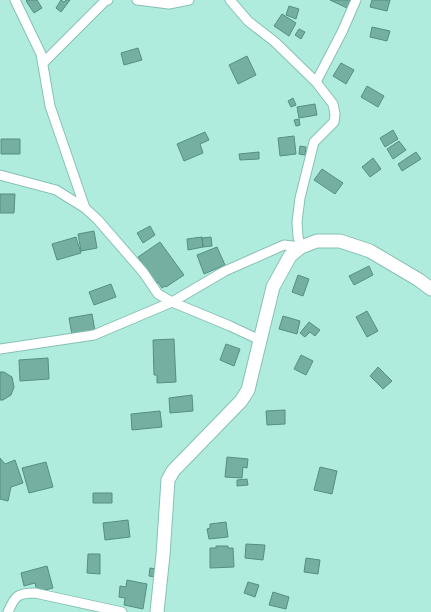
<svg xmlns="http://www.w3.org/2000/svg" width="431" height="612" viewBox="0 0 431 612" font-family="Overpass,sans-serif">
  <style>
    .building { fill: #74afa2; stroke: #548f83 }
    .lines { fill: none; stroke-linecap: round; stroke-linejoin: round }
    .street-casing { stroke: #86c1b4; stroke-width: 11 }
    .secondary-casing { stroke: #86c1b4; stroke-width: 15 }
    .street { stroke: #fff; stroke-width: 9 }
    .secondary { stroke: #fff; stroke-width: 13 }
  </style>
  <rect width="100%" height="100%" fill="#afecde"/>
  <!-- building -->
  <path class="building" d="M27,0H37L42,8L34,13L26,1Z
    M61,0L64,2L66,0H70L61,12L56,8Z
    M330,0H350L347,8Z
    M372,0H390L387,11L370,7Z
    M289,6L299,9L296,19L286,15Z
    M282,14L296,23L289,36L274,26Z
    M372,27L390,31L387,41L370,37Z
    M299,29L305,32L301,39L295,35Z
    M138,48L142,60L124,65L121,53Z
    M247,56L256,75L238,84L229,65Z
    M341,63L354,70L346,84L333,76Z
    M367,86L384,96L378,107L361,97Z
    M293,98L296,105L291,107L288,101Z
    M315,104L317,115L299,118L297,107Z
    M299,119L300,125L296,126L294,120Z
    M393,130L398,139L385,147L380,138Z
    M205,132L209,140L200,144L203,153L184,161L177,144Z
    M294,136L296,154L280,156L278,138Z
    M1,139H20V154H1Z
    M399,141L406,150L393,159L387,149Z
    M300,146L306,147L305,155L299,154Z
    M259,152V159L240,160L239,154Z
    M416,152L421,159L402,171L398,164Z
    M373,158L381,169L370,177L362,167Z
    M322,169L343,183L335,194L314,180Z
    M0,194H15L14,213H0Z
    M150,226L155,235L143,243L137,233Z
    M94,231L97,248L81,251L78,234Z
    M76,237L81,253L57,260L52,244Z
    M202,237L203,247L188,250L187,239Z
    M211,237L212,246L203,247L202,238Z
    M160,242L184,275L166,287L165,286L162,288L158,282L156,284L138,257Z
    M217,247L225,265L204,274L197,255Z
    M369,266L373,275L354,285L349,276Z
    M298,275L309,279L303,296L292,292Z
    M111,284L116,297L94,305L89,292Z
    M367,311L378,331L367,337L356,317Z
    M92,314L95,331L72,335L69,318Z
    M283,316L300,321L297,334L279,329Z
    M309,322L320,330L315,336L310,332L305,337L300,333Z
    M174,339L176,382L157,383V375H154L153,340Z
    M226,344L240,349L234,366L220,360Z
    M301,355L313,361L306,375L294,369Z
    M48,358L49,379L20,381L19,360Z
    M378,367L392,381L383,389L370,376Z
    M0,372H4L12,377L14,387L11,395L3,400H0Z
    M192,395L193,411L170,413L169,398Z
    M285,410V424L267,425L266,411Z
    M160,411L162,427L132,430L131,414Z
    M227,457L248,459L247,468L243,467L242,478L225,477Z
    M0,458L5,464L15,460L23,483L11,487L8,501L0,499Z
    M46,462L53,487L29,493L22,468Z
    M320,467L337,471L332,494L314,490Z
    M247,479L248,485L237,486V480Z
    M93,493H112V503H93Z
    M128,520L130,537L105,540L103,523Z
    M226,522L228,537L209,539L207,529L210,528V524Z
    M246,544L265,545L263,560L245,558Z
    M216,546H228V548H233L234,567L210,568V548H216Z
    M88,554H100V574L87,573Z
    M306,558L320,560L318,574L304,572Z
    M47,566L53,588L37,592L35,583L24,586L21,573Z
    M150,568L157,569L156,577L149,576Z
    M127,580L147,584L143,609L124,605L125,598L119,597L120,586L126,587Z
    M248,582L259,585L255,597L244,593Z
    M273,592L289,597L286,609L269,605Z"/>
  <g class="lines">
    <!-- street casing -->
    <g class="street-casing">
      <path id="street" d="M15,0L41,54L50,106L85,208
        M137,0L169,4L189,0
        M230,0L248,21L275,42L316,82L333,104L335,114L334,122L314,142L300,198L297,222L298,237L301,247
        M43,63L106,0H108
        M316,82L342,32L356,0
        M0,175L56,190L85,208L98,220L143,272L158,294L172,302L230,326L260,340
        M0,349L94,335L172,302L225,271L284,245L301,247
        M8,612C15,596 17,593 35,593L122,612"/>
    </g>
    <!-- secondary casing -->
    <g class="secondary-casing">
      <path id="secondary" d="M157,612L163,555L168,480L173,471L241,401L248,390L273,287L290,256L301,247L317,241H340L370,251L419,280L431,289"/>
    </g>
    <!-- street -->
    <use href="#street" class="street"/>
    <!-- secondary -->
    <use href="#secondary" class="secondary"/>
  </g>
</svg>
